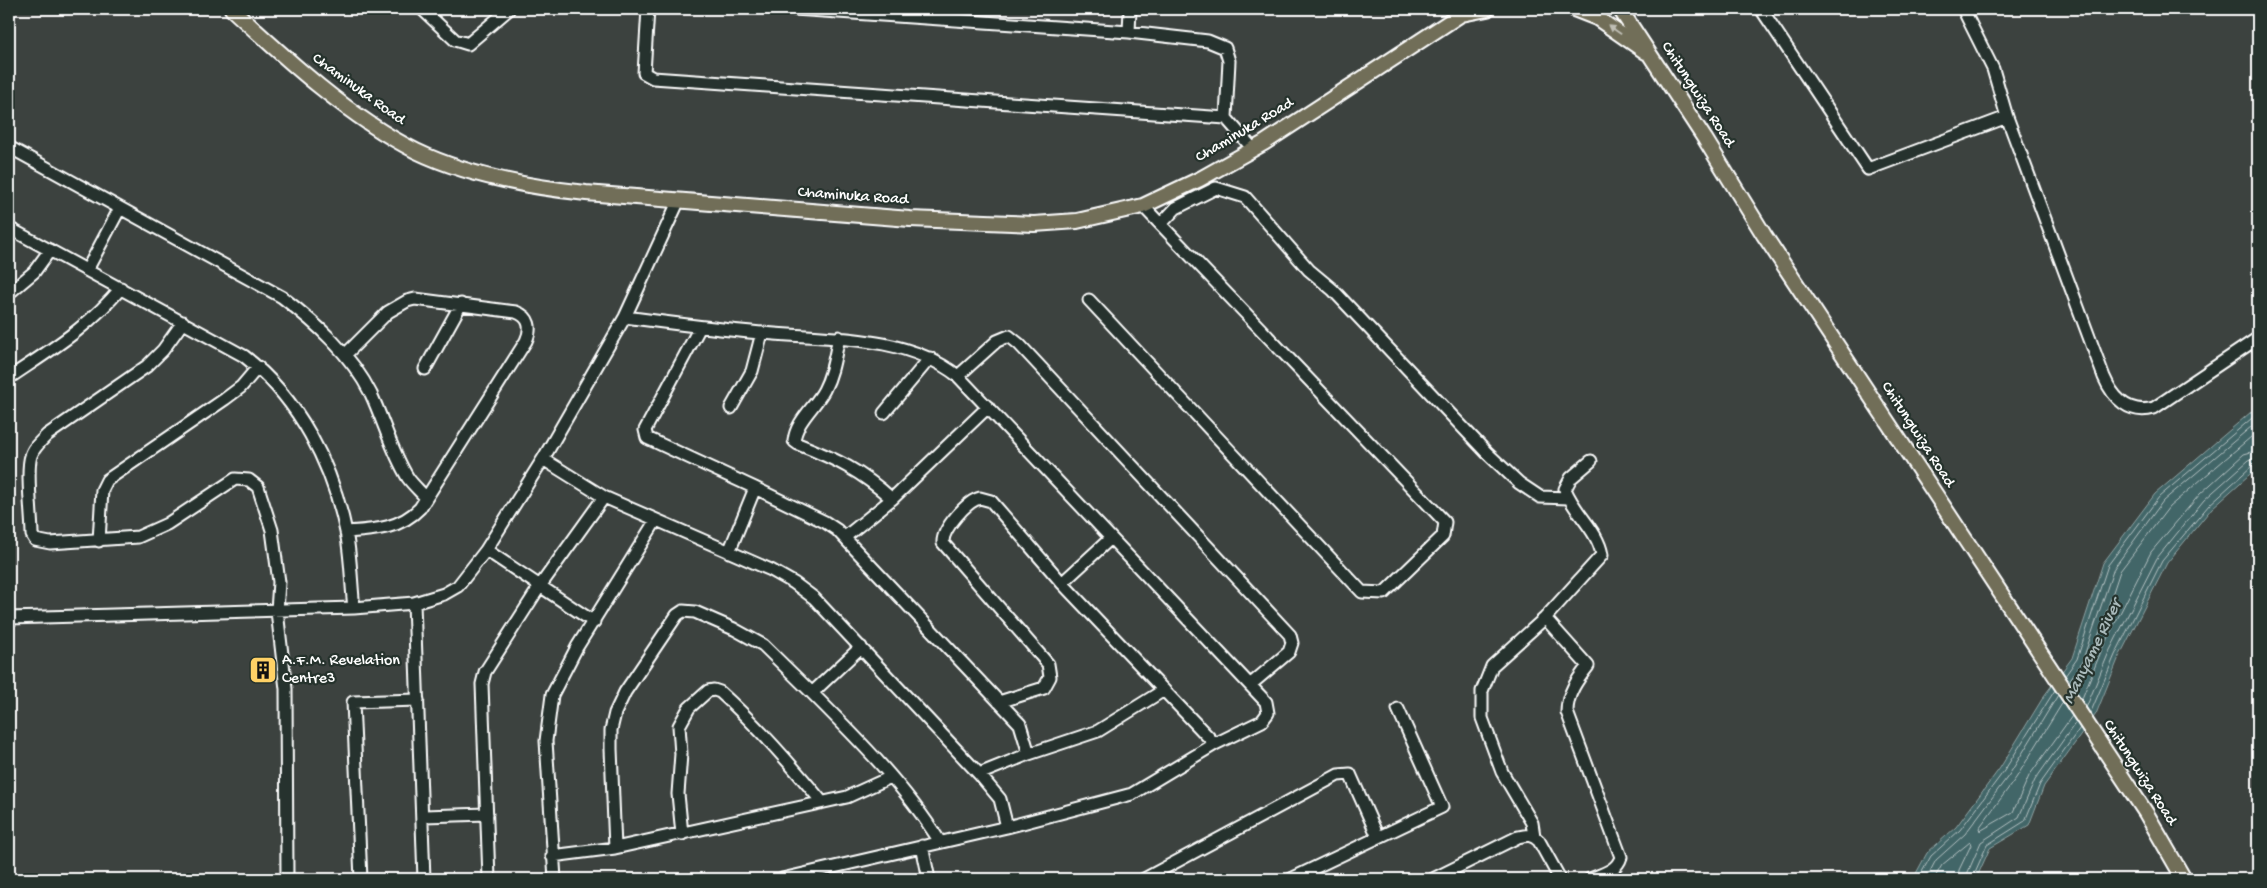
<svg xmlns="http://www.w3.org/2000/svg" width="2267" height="888" viewBox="0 0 2267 888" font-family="'Gochi Hand',sans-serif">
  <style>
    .water { fill: #436668; stroke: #8ea3a4 }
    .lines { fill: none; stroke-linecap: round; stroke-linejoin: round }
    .shore { stroke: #b4c2c3; stroke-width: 1 }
    .minor-casing { stroke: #fff; stroke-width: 15 }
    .major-casing { stroke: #fff; stroke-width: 18 }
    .minor { stroke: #26332d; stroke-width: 11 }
    .major { stroke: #716e59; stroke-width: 14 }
    .oneway { fill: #bfbeb4 }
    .labels { text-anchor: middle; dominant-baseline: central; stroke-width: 4.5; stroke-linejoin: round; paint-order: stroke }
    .street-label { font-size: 16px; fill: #fff; stroke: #26332d }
    .poi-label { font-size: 16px; fill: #fff; stroke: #26332d; text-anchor: start }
    .water-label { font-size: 18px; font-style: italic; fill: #aababb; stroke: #26332d }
  </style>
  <rect width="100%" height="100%" fill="#3c423f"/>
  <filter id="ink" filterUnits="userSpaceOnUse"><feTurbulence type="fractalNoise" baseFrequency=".02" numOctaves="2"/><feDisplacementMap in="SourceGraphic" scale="10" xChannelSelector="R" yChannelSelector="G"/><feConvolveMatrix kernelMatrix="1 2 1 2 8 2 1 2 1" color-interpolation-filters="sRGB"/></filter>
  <g filter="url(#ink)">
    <!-- water -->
    <path class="water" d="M2258,406V467L2212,508L2167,563L2119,657L2096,714L2044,786L2029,825L1990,848L1976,879H1913L1927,853L1956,827L2000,768L2044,696L2072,658L2103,563L2155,494Z"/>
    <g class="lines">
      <!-- shore -->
      <path class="shore" d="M2065,676L2077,659L2108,565L2159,497L2258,413
        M2069,681L2082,662L2114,568L2163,501L2258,421
        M2073,688L2089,664L2120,571L2169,507L2258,431
        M2081,701L2102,649L2151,552L2200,494L2244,454L2258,450
        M2063,702L2016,778L1979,828L1980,831L2013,812L2029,776L2072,716
        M2086,708L2109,652L2157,558L2204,500L2249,460L2258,457
        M2090,714L2115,655L2162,561L2209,505L2253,465L2258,463
        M1918,879L1931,856L1960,830L2004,771L2055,690
        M1926,879L1936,860L1965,834L2009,775L2058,695
        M1934,879L1942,865L1970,842L1971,845L1959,870L1958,879
        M1965,879L1981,842L2019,817L2035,780L2076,722
        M1972,879L1987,845L2025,821L2040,784L2080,728"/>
      <!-- minor casing -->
      <g class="minor-casing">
        <path id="minor" d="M422,9L455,40L468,44L509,9
          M648,9L644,73L653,78L1226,118
          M794,9L1129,32L1208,41L1225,48L1229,61L1226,118L1253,149
          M1761,9L1868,169L2007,117
          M1963,9L1993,69L2007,117L2104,377C2113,398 2129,415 2154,408L2258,338
          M1129,32L1130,9
          M9,147L282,297C317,324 351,354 371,394C384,422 392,452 408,478C413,485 420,491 426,498
          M1162,223L1176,208L1216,188L1245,197L1309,270L1333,290L1487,453L1519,483L1540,497L1569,498
          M9,228L244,356C299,399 332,464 346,532C351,556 351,583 354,608
          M87,270L120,208
          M9,293L34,272L50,250
          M1089,300L1362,592L1384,593L1443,536L1445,522L1143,206
          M625,317C670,323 715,329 761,333C827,339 903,333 958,376L1266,702L1268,713L1262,721L1215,744L1132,794L1007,827L782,879
          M183,322L163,350L147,366L47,435C41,441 33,448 31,456C26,470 32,518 32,535L35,540L50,543L138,537L167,524L235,479L249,480L258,487L272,530L279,582L277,611L286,689L287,879
          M700,327L645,430L647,438L755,488L825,522L837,530L1020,724L1029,754
          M839,337C835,355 833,373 824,390C815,407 796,421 794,441L798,444C836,459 861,471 892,499
          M425,369L461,304
          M958,376L997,341L1009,336L1019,344L1290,635L1292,643L1289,652L1250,685
          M9,378C50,350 88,328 121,288
          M731,408L752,371L762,333
          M884,413L930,358
          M543,459L604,497L771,570L794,583L814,598L979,774L1000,799L1007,827
          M346,532C374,530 400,529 420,508L526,341C532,328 530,317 516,312L415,299L407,301L388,312L346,354
          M845,537L892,499L988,407
          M99,541L102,490L107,480L225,399L241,387L258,367
          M486,550L594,622
          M729,552L755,488
          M1062,583L1111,538
          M414,603L424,879
          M9,618L354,608L414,603L444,594L458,586L486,550L543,459L625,317L679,200
          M812,693C858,739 906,787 940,842
          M999,702L1044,688L1050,677L1048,664L943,543C942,529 967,501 980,498L991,501L1062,583L1215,744
          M979,774L1029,754L1098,731L1164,690
          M424,816L487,814
          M682,834L678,794L681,754L679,726L689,708L708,691L714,690L720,692C758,726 790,763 822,802
          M1534,836L1532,823L1502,772L1482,718V691L1492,666L1545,618
          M922,846L929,879
          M615,848L611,749V730L615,713L625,692L677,615L683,611L695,612L734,629L763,645L812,693L861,647
          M552,856L615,848L847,797L891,777
          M361,879L353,702L418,700
          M489,879L482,684L485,672L540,586L604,497
          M555,879L546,741L552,695L577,647L656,520
          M1144,879L1338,775L1350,774L1378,837
          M1291,879L1442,807L1398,709
          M1433,879L1518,837C1527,835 1532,834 1539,841L1560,879
          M1590,879C1602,874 1617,871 1621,857L1567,712C1567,694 1577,680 1588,666L1545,618L1602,555C1598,530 1574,513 1565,489L1571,478L1591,461"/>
      </g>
      <!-- major casing -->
      <g class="major-casing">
        <path id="major" d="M232,9C286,59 350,118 416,151C468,176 528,187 586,193L910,219L1034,224L1077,221L1143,206L1200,179L1264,143L1469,9
          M1574,9L1597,18L1646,52
          M1620,9L1705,139L1764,235L2146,813L2184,879
          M1462,14L1487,9"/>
      </g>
      <!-- minor -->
      <use href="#minor" class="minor"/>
      <!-- major -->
      <use href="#major" class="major"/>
    </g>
    <!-- one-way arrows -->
    <defs><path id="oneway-solid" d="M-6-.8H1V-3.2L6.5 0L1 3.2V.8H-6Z" transform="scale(1.25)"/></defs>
    <use class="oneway" href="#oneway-solid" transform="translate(1615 30) rotate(-145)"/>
  </g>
  <!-- icons -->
  <defs>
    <g id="building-square" transform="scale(1.4375)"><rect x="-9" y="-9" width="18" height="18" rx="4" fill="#ffd166" stroke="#26332d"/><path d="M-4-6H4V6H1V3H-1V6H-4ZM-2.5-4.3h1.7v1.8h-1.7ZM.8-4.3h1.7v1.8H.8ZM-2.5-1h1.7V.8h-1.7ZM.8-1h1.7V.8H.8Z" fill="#111"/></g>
  </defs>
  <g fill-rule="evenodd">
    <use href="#building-square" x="263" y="670"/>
  </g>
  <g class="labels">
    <!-- street labels -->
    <g class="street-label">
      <text transform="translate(358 90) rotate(36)">Chaminuka Road</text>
      <text transform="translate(1697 95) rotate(57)">Chitungwiza Road</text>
      <text transform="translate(1245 131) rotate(-31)">Chaminuka Road</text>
      <text transform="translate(853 197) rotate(4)">Chaminuka Road</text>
      <text transform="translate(1917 435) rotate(57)">Chitungwiza Road</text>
      <text transform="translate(2139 773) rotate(57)">Chitungwiza Road</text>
    </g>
    <!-- poi labels -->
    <g class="poi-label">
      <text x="282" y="661">A.F.M. Revelation<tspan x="282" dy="18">Centre3</tspan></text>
    </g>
    <!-- water labels -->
    <g class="water-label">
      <text transform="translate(2093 652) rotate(-64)">Manyame River</text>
    </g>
  </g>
  <!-- margin -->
  <rect width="2267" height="888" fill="none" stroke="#26332d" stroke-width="30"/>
  <rect x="15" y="15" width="2237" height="858" fill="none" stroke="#fff" stroke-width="2" filter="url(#ink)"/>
</svg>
